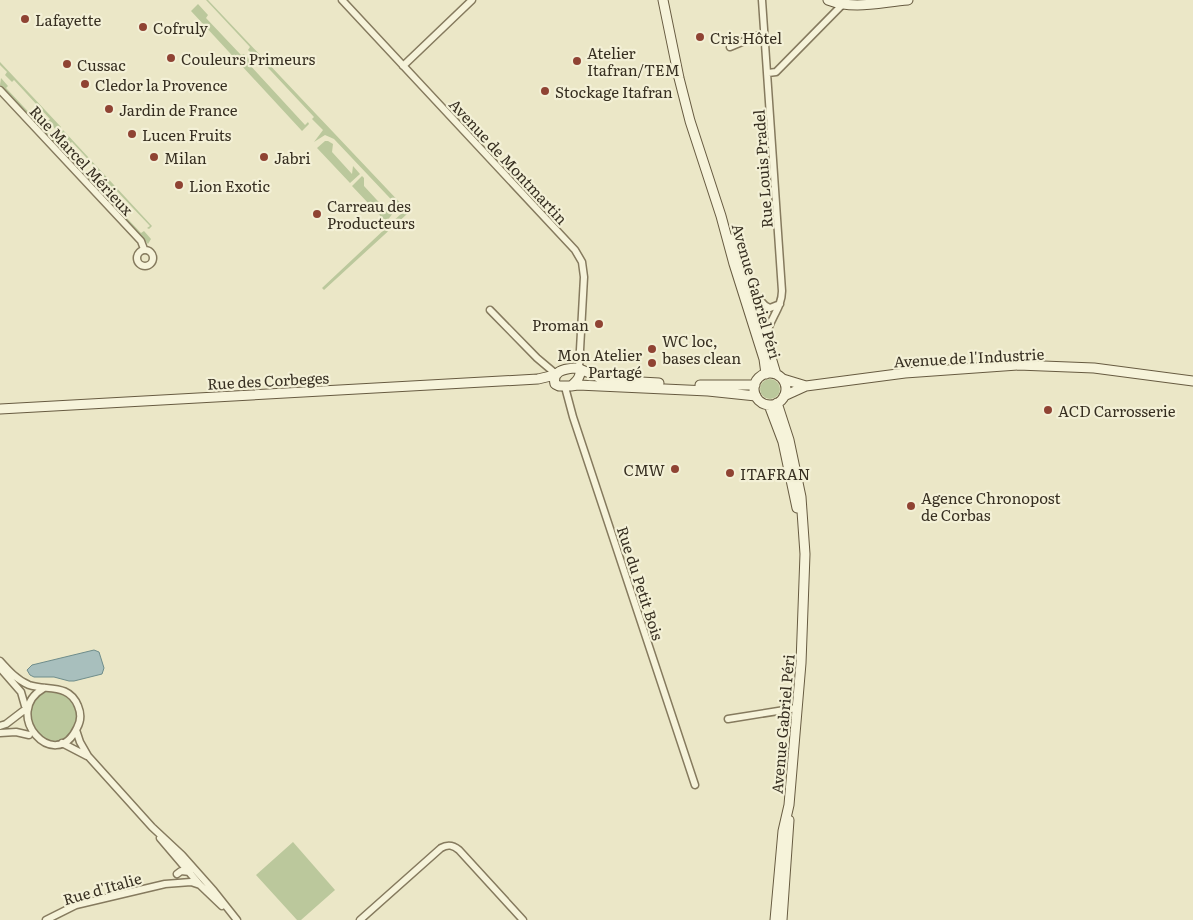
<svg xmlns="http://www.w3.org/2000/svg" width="1193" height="920" viewBox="0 0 1193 920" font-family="Literata,serif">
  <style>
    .green { fill: #bbc89c }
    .water { fill: #a8bfbd; stroke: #6f8d8b }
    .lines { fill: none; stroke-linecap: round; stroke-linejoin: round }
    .street-casing { stroke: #857a5e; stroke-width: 9 }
    .secondary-casing { stroke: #675b41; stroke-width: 11 }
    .street { stroke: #f6f3da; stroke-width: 6 }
    .secondary { stroke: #f6f3da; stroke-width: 9 }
    .poi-dot { fill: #8f4333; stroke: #f3f0d6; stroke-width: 2 }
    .labels { text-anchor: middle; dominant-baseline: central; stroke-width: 4.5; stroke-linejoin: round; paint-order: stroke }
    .poi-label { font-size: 15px; fill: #372f21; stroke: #f3f0d6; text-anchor: start }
    .street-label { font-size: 15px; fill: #372f21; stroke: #f3f0d6 }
  </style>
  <rect width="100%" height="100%" fill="#ebe7c7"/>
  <!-- green -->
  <path class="green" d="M206,0H208L405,208L404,210L407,214L324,290L322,288L403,212L334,139L325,135L314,142L323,130L312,119L314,117L257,56L255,57L248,50L250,47Z
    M198,4L208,15L206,18L241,55L244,54L251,61L249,64L305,125L308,122L309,124L302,131L191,11Z
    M0,62L61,127L57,131L48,121L50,119L14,80L12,82L5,75L7,72L0,65Z
    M1,78L8,86L6,88L99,187L101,186L108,193L106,196L141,233L144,231L151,239L148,244L0,85Z
    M63,130L152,226L149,229L147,228L150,226L114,188L112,190L105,182L107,180L72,142L69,144L59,133Z
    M325,141H328L333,144L332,152L352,174L353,166L360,174L350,183L317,148Z
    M362,176L364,178V186L388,212L389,205L393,213L387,221L386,222L352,186Z
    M760 389a10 10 0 1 1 20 0a10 10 0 1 1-20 0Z
    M46,691C87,688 85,743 52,742C48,742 44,740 40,739L26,715L38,695Z
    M293,842L335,890L301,920H297L256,875Z"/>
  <!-- water -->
  <path class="water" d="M94,650L99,652L104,668L102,674L74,681H69L54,677H34L30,675L27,670L32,665Z"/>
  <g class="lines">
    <!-- street casing -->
    <g class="street-casing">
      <path id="street" d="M342,0L575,250L582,262L584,277L579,368
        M762,0L782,291C782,309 768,320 766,338
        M730,47L764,33
        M403,66L472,0
        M768,73L776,72L842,5
        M0,90L141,241L144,249
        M137 258a8 8 0 1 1 16 0a8 8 0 1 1-16 0Z
        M752,284C757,293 760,305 770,308L780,304
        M490,310L537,358L556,374
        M565,387L573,417L695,785
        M0,661C8,670 17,680 29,685C47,691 69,683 78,706C81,713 81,721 77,728C55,775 0,713 44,688
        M0,668L21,692L25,706
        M728,719L797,708
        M0,726L6,724L23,711
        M76,730L80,742L88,756L152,827L182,855L214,891L237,920
        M0,733L16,732L29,735
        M62,743L87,756
        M160,838L200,885L222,906
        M177,874L181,871L190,872
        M46,920L76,905L165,884L191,882L200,885
        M360,920L441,848C448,844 453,845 459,850L523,920"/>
    </g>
    <!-- secondary casing -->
    <g class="secondary-casing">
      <path id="secondary" d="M663,0L679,78L690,121L721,216L734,264L764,359L766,374
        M828,0C854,10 881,2 908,0
        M731,239L742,261L776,374
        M574,368L580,369C581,377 577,381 571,386H559L555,384C552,371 564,369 574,368Z
        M580,369L605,380L659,383
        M754 389a16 16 0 1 1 32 0a16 16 0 1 1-32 0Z
        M783,379L806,386
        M700,385H755
        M571,386L578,385L708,391L756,396
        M784,396L806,386L905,373L1018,365L1094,368L1193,381
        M769,405L783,442L797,508
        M0,409L538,379L555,375
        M775,920L783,831L789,805L801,663L805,554L801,497L789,440L777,403
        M782,920L789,820"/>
    </g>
    <!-- street -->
    <use href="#street" class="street"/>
    <!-- secondary -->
    <use href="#secondary" class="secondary"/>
  </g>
  <!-- markers -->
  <g class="poi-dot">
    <circle cx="25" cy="19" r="5"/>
    <circle cx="143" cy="27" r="5"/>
    <circle cx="700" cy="37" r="5"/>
    <circle cx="171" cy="58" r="5"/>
    <circle cx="577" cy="61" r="5"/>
    <circle cx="67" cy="64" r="5"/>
    <circle cx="85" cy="84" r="5"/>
    <circle cx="545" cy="91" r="5"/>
    <circle cx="109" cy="109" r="5"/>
    <circle cx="132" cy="134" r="5"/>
    <circle cx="154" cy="157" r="5"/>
    <circle cx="264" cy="157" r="5"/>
    <circle cx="179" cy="185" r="5"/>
    <circle cx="317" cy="214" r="5"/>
    <circle cx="599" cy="324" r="5"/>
    <circle cx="652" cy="349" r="5"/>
    <circle cx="652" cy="363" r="5"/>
    <circle cx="1048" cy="410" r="5"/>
    <circle cx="675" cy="469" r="5"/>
    <circle cx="730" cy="473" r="5"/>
    <circle cx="911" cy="506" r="5"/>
  </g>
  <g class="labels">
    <!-- poi labels -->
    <g class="poi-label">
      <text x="35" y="19">Lafayette</text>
      <text x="153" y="27">Cofruly</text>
      <text x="710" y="37">Cris Hôtel</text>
      <text x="587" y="52">Atelier<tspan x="587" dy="17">Itafran/TEM</tspan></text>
      <text x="181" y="58">Couleurs Primeurs</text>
      <text x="77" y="64">Cussac</text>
      <text x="95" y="84">Cledor la Provence</text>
      <text x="555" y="91">Stockage Itafran</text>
      <text x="119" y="109">Jardin de France</text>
      <text x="142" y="134">Lucen Fruits</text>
      <text x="164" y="157">Milan</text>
      <text x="274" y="157">Jabri</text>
      <text x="189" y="185">Lion Exotic</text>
      <text x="327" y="205">Carreau des<tspan x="327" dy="17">Producteurs</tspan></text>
      <text x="589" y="324" text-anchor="end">Proman</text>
      <text x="662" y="340">WC loc,<tspan x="662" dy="17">bases clean</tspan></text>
      <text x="642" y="354" text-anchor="end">Mon Atelier<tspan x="642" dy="17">Partagé</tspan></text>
      <text x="1058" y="410">ACD Carrosserie</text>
      <text x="665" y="469" text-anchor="end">CMW</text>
      <text x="740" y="473">ITAFRAN</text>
      <text x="921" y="497">Agence Chronopost<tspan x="921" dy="17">de Corbas</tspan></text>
    </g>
    <!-- street labels -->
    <g class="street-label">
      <text transform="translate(82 160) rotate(47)">Rue Marcel Mérieux</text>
      <text transform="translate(509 161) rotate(47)">Avenue de Montmartin</text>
      <text transform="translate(762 169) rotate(-94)">Rue Louis Pradel</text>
      <text transform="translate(757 291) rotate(74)">Avenue Gabriel Péri</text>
      <text transform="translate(969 357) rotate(-3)">Avenue de l'Industrie</text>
      <text transform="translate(268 380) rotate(-3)">Rue des Corbeges</text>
      <text transform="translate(641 583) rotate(72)">Rue du Petit Bois</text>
      <text transform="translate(782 724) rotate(-85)">Avenue Gabriel Péri</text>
      <text transform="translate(102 888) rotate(-16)">Rue d'Italie</text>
    </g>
  </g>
</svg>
